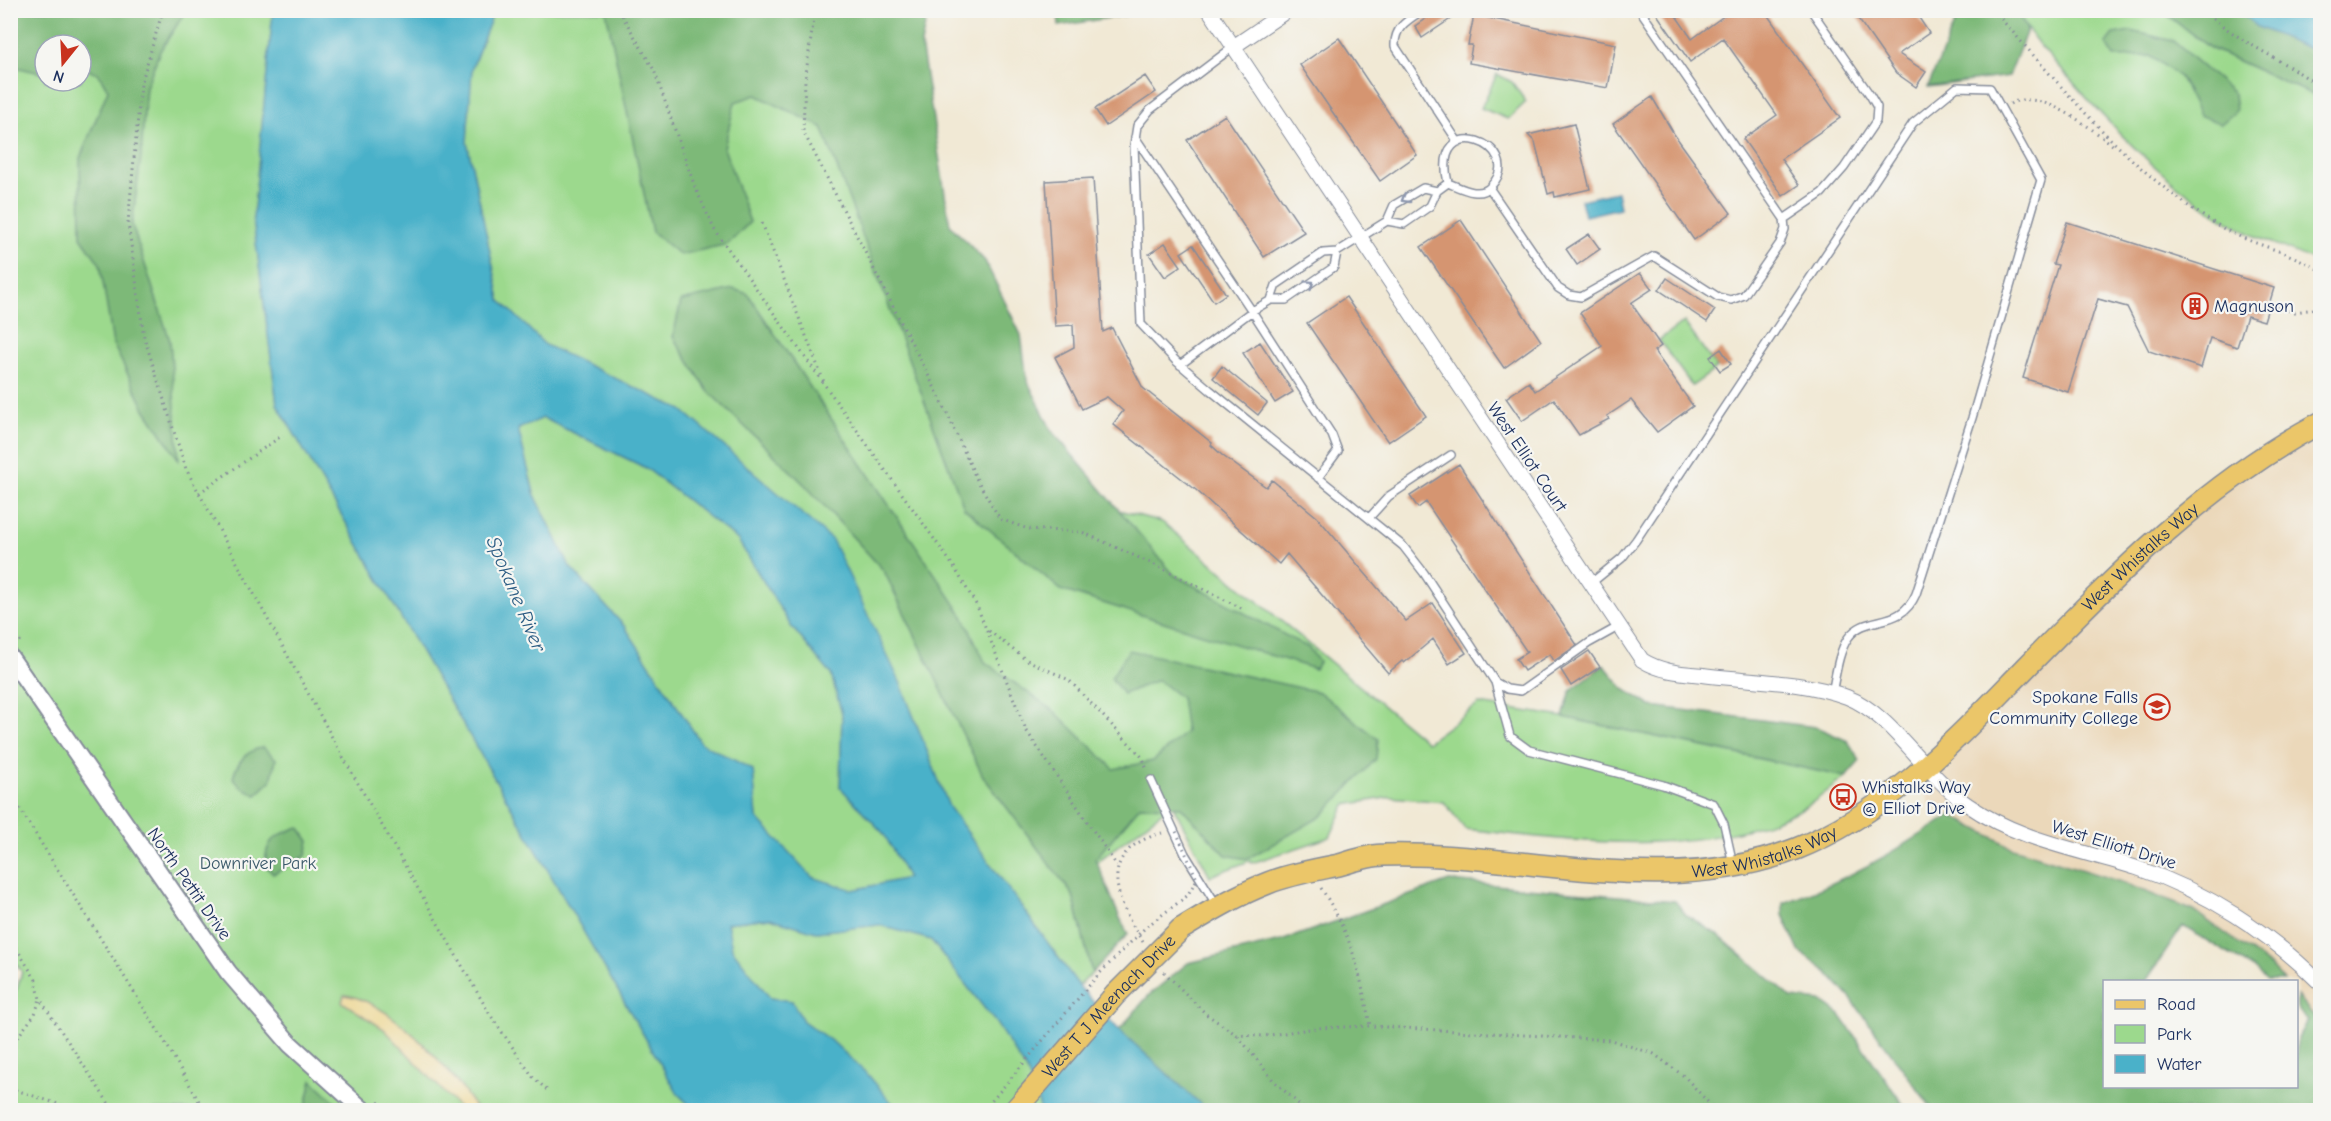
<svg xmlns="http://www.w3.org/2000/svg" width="2331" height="1121" viewBox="0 0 2331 1121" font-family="'Comic Neue',sans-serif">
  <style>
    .built { fill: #ebd8ba }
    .green { fill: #9cd98d; stroke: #5c8476; stroke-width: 1.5; fill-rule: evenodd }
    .forest { fill: #7db978; stroke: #4c746b; stroke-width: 1.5 }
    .sand { fill: #eeda9e; stroke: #84847e; stroke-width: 1.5 }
    .water { fill: #4ab1c9; stroke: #327094; stroke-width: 1.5; fill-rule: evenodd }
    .building { fill: #d59571 }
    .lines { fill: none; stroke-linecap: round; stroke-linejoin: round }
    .service-casing { stroke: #868c9a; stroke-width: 10 }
    .minor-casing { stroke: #868c9a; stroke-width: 16 }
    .tertiary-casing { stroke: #868c9a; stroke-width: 20 }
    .primary-casing { stroke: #868c9a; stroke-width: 24 }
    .path { stroke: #868c9a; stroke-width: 3; stroke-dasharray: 1.5 4.5; stroke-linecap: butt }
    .service { stroke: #fff; stroke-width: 7 }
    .minor { stroke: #fff; stroke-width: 14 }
    .tertiary { stroke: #fff; stroke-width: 16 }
    .primary { stroke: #ebc669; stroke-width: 21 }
    .primary-bridge-casing { stroke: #868c9a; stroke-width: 24; stroke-linecap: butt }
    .path-bridge { stroke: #868c9a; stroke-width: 3; stroke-dasharray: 1.5 4.5; stroke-linecap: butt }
    .primary-bridge { stroke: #ebc669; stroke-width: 21 }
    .oneway { stroke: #8d97ae }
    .labels { text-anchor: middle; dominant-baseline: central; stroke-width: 4.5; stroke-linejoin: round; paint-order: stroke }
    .poi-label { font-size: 18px; fill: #1b2f5e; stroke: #f6f6f2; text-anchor: start }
    .street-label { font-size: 18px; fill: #1b2f5e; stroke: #f6f6f2 }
    .park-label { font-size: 18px; fill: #3b5a6a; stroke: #f6f6f2 }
    .water-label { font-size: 20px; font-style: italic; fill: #2b5c83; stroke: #f6f6f2 }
  </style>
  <rect width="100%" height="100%" fill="#f6f6f2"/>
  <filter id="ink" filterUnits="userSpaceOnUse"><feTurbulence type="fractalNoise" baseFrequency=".0167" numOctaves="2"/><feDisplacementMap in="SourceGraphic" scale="12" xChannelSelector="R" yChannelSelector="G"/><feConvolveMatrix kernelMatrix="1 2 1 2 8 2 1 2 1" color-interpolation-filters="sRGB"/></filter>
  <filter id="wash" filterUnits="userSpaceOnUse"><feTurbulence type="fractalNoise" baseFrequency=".008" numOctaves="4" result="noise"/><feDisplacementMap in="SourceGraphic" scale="24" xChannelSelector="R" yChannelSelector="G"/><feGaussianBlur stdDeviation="1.35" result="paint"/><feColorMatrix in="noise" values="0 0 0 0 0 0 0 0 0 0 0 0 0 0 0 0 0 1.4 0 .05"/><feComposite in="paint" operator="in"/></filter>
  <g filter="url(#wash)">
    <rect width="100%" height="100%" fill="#f1e9d5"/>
    <!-- built -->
    <path class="built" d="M2320,423V1023L2297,996L2296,982L2284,981L2268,964L2194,911L2121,882L2013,848L1929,804L1923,780L2166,529Z"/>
    <!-- green -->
    <path class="green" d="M10,11H273L253,219L277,404L678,1094L695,1110H11V988L17,989L22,972L10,955ZM45,45H81V81H45Z
      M494,11H863L1020,483L1162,522L1427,742L1479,704L1563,717L1846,777C1834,785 1822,796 1810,804C1712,861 1572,841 1465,829L1444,802L1391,797L1345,805L1330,837L1252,863L1249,861L1210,876L1172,804L1066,886L1073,895L1092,973L1079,986L949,807L900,682L682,410L545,345L500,300L467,142L472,68Z
      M2017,11H2162L2210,48L2320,98V265C2297,250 2270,245 2245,231C2177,194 2121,138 2070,79C2050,57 2030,37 2017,11ZM2150,56L2234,94L2199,115L2180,77Z
      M1497,74L1512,82L1526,102L1508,119L1481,108Z
      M1684,322L1717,368L1692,386L1659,340Z
      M543,418L646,468L738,540L791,626L831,674L842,714L840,787L884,834L908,878L853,890L812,878L757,818L753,770L701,743L625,627L570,567L534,493L518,429Z
      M770,918L816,932L879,925L931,940L996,1023L1027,1071L1041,1110L895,1109L869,1076L834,1043L803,1021L792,1001L770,998L732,949L727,923Z"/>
    <!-- forest -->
    <path class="forest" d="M11,10L186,11L160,51L146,87L141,157L132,225L170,341L179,460L145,409L113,344L100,264L81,237L80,158L108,90L98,73L81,67V45H45V74L11,66Z
      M606,11H928L921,44L950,225L985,261L1021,335L1027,380L1052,431L1174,575L1309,648L1319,662L1315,669L1061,590L964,508L822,127L756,95L735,102L724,148L750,222L728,244L680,255L652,232Z
      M1058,11H1127L1128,15L1059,26Z
      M1949,11H2017L2027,30L2009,76L1928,87L1955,22Z
      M2162,11H2238L2258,27L2320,53V98L2210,48Z
      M2131,31L2173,41L2234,94L2236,111L2221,124L2199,115L2180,77L2150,56L2114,57L2106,44L2114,34Z
      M733,289L748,294L963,616L985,662L1054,711L1114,769L1153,761L1186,732L1181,698L1158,680L1123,694L1111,678L1129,650L1319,692L1378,739L1376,759L1322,816L1247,859L1226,855L1181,807L1140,806L1095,859C1108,884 1114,910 1128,934L1092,973L1073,895L983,776L884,571L806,486L708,391L673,337L681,301Z
      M1604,665L1624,689L1651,706L1816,727L1848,741L1860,761L1846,777L1563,717L1571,690Z
      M263,747L276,759L271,781L256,795L241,787L233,778C237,761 246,751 263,747Z
      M1951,815L2013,848L2121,882L2194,911L2268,964L2284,981H2267L2254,969L2183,926L2146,981L2104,982V1086H2296L2297,1037L2308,1020L2297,1009V996L2320,1023V1110H1933L1852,1000L1827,972L1799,951L1783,915V903C1844,882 1897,851 1951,815Z
      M299,827L309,841L306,856L273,874L265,865C266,837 276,836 299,827Z
      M1449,881L1675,901L1686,915L1718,935L1792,998L1821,1001L1840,1015L1907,1110H1207L1119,1030L1149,995L1188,963L1281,941Z
      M312,1080L344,1110H305Z"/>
    <!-- sand -->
    <path class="sand" d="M344,995C391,1000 453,1072 477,1110H461L384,1029L342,1002Z"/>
    <!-- water -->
    <path class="water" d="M273,11H494L472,68L467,142L500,300L545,345L682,410L832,540L900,682L949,807L1079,986L1119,1030L1207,1110H1041L1027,1071L996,1023L931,940L879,925L816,932L770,918L727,923L732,949L770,998L792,1001L803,1021L834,1043L869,1076L898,1110H695L678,1094L277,404L253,219ZM543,418L646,468L738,540L791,626L831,674L842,714L840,787L884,834L908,878L853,890L812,877L757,818L753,770L701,743L625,627L570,567L534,493L518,429Z
      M2238,11H2320V53L2258,27Z
      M1617,192L1620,208L1585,216L1581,200Z"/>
    <g id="blocks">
      <!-- building -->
      <path class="building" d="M1438,10H1464L1422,38L1415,26Z
        M1654,10H1672L1692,39L1732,10H1764L1840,118L1781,159L1799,185L1783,196L1743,139L1777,115L1723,38L1690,62Z
        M1852,10H1914L1929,33L1899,54L1926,72L1916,87L1896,73Z
        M1474,15L1616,44L1608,88L1469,63L1472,45H1468Z
        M1339,38L1417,155L1380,181L1300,65Z
        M1145,76L1156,92L1106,126L1095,109Z
        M1652,97L1674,134L1731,213L1694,240L1613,124Z
        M1225,115L1304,232L1264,257L1187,140Z
        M1574,124L1590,189L1555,197L1554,192L1548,194L1535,142L1528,135Z
        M1093,178L1103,332L1112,328L1143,388L1212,443L1211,445L1223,456L1266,487L1272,480L1317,517L1406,621L1433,603L1466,653L1449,664L1433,639L1404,663L1402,661L1388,673L1287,554L1279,564L1196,490L1113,424L1123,411L1107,397L1082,409L1055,357L1074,347L1073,325L1055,326L1046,181Z
        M1461,220L1541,341L1504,368L1421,247Z
        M2067,222L2274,288L2264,321L2247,316L2237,347L2210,338L2201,368L2149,351L2127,307L2098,299L2068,392L2023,378L2058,265L2053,264Z
        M1589,234L1600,249L1577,265L1566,249Z
        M1165,243L1181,266L1165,277L1149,254Z
        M1193,245L1226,294L1214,302L1181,253Z
        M1640,273L1652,289L1631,303L1661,346L1654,351L1693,406L1657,432L1631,400L1607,416L1609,419L1579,435L1554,399L1522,421L1506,398L1529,382L1535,391L1602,346L1580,313Z
        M1667,278L1715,310L1707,322L1659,290Z
        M1346,297L1426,416L1388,442L1307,323Z
        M1260,342L1293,392L1275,403L1243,353Z
        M1721,349L1731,364L1720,371L1710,357Z
        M1222,366L1267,403L1258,415L1213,378Z
        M1459,464L1577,645L1554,661L1550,654L1524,671L1516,659L1527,652L1426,502L1418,508L1410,496Z
        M1589,651L1600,667L1571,686L1561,670Z"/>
    </g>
  </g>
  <g filter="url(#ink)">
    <use href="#blocks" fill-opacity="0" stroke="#868c9a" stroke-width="1.5"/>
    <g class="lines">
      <!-- service casing -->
      <g class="service-casing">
        <path id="service" d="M1423,10C1408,20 1394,27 1395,46L1458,142
          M1233,47L1150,110L1137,126L1134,145L1141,324L1176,361L1210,390L1403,546L1424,573L1495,682L1507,689L1521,691L1589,643L1618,627
          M1135,137L1252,311L1271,300H1286L1334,267L1337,252
          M1490,189L1558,288L1569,295L1581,297L1654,256L1718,297L1731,300L1744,295L1780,243L1785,229L1784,219L1640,10
          M1437,191L1448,183C1461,188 1480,199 1491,186C1529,146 1430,107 1448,183
          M1784,219L1822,193L1844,168L1876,121L1877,107L1870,95L1811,10
          M1271,300L1276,285L1323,253L1337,252L1387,221L1394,205L1423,188L1437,191L1430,206L1404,224L1387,221
          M1180,365L1252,311L1332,435L1338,451L1318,478
          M1369,518L1389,496L1451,455
          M1590,584L1622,558L1636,540L1913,123L1957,87L1990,88L2041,180L1972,418L1916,594C1900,631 1866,612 1848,638C1838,653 1836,675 1832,693
          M1495,682L1510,736L1529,750L1663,785L1714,804L1724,824L1733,864
          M1151,780L1185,854L1216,904"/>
      </g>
      <!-- minor casing -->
      <g class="minor-casing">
        <path id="minor" d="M1209,10L1642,660C1661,672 1682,673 1703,675C1748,681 1805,681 1847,697C1892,714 1925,776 1968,805C2020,841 2078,849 2137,868C2206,891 2269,932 2320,983
          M1233,47L1288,10"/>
      </g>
      <!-- tertiary casing -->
      <g class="tertiary-casing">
        <path id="tertiary" d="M10,657L228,972L290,1044L363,1110"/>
      </g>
      <!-- primary casing -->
      <g class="primary-casing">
        <g id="primary">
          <path id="s1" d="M1181,929C1209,912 1237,895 1268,883C1290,874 1315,870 1339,865C1353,861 1369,855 1384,855C1521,851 1662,901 1796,849C1882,815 1946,750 2009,685C2104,588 2199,487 2320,423"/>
        </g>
      </g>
      <!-- path -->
      <path class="path" d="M163,10L141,84L128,223L144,337L186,469L339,750L489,1013L533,1077L549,1092
        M619,10L654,70L695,187L714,229L954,567L977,606L1026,730L1117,866
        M815,10L805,80L803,131L943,404L976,478L1000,519L1028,529L1082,532L1155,565L1245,610
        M1993,10C2063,87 2130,174 2221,227C2252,246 2290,250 2320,271
        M2204,10C2238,43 2283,59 2320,87
        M2010,104C2040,86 2093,130 2115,147
        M762,223L824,382
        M2271,306L2295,312L2320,308
        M199,493L283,435
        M10,625L22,644
        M989,631L1025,659L1069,680L1143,758L1147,770
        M10,793L165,1042L204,1110
        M1321,888C1352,936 1360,971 1370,1026
        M10,938L36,980L40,999L113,1110
        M1143,942C1114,898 1096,851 1162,833
        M1164,972L1206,1014L1237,1035L1264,1036L1316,1028L1370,1026L1611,1040L1654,1054L1685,1077L1715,1110
        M1238,1036L1273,1080L1305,1110
        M10,1047L35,1014L40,999
        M10,1088L76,1110
        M378,1102L388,1110"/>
      <!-- service -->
      <use href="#service" class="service"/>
      <!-- minor -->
      <use href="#minor" class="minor"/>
      <!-- tertiary -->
      <use href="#tertiary" class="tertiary"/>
      <!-- primary -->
      <use href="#primary" class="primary"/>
      <!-- primary-bridge casing -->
      <g class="primary-bridge-casing">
        <g id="primary-bridge">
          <path id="s2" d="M1015,1110L1115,995L1181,929"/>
        </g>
      </g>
      <!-- path-bridge -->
      <path class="path-bridge" d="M984,1110L1098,975L1146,927L1187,896L1197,879L1175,829"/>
      <!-- primary-bridge -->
      <use href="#primary-bridge" class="primary-bridge"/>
    </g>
    <!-- one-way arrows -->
    <defs><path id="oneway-chevron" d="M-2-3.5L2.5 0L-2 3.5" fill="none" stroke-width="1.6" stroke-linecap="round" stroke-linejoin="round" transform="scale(1.5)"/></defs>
    <g class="oneway">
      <use href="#oneway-chevron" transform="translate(1405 199) rotate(149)"/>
      <use href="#oneway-chevron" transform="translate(1310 284) rotate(-35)"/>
    </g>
  </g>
  <!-- icons -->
  <defs>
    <g id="building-ring" transform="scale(1.35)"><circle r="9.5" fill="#f6f6f2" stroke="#c8321e" stroke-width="1.5"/><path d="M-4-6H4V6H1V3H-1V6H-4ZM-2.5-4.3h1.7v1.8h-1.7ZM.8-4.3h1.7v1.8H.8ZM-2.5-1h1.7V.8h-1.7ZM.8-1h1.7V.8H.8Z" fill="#c8321e"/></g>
    <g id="university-ring" transform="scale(1.35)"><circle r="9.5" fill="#f6f6f2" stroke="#c8321e" stroke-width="1.5"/><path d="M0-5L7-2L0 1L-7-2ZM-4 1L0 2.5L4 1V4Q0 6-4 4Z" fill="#c8321e"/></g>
    <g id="bus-ring" transform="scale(1.35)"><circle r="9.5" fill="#f6f6f2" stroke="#c8321e" stroke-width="1.5"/><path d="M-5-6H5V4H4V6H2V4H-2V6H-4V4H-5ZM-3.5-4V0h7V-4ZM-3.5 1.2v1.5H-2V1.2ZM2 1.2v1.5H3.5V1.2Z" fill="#c8321e"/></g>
  </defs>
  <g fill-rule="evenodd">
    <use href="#building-ring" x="2195" y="306"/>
    <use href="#university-ring" x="2157" y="707"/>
    <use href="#bus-ring" x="1843" y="797"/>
  </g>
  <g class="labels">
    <!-- poi labels -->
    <g class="poi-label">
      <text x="2214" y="306">Magnuson</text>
      <text x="2138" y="697" text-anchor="end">Spokane Falls<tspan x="2138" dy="21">Community College</tspan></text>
      <text x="1862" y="787">Whistalks Way<tspan x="1862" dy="21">@ Elliot Drive</tspan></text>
    </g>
    <!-- street labels -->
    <g class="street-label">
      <text transform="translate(1527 457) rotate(56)">West Elliot Court</text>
      <text stroke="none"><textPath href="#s1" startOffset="1088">West Whistalks Way</textPath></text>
      <text transform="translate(2114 845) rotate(17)">West Elliott Drive</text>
      <text stroke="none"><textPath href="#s1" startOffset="602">West Whistalks Way</textPath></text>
      <text transform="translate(189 884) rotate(55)">North Pettit Drive</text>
      <text stroke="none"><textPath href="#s2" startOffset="140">West T J Meenach Drive</textPath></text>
    </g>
    <!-- park labels -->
    <g class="park-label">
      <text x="258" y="863">Downriver Park</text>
    </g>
    <!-- water labels -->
    <g class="water-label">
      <text transform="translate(516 594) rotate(67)">Spokane River</text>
    </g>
  </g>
  <!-- margin -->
  <rect width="2331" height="1121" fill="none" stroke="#f6f6f2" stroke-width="36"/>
  <!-- legend -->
  <rect x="2103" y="980" width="195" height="108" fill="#f6f6f2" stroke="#9ea6b7" stroke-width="1.5"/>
  <rect x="2115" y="1000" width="30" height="9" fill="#ebc669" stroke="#9ea6b7" stroke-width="1.5"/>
  <text x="2157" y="1010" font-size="18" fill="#1b2f5e">Road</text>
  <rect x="2115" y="1025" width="30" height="18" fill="#9cd98d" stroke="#9ea6b7" stroke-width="1.5"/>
  <text x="2157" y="1040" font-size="18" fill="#1b2f5e">Park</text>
  <rect x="2115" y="1055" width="30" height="18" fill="#4ab1c9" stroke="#9ea6b7" stroke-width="1.5"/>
  <text x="2157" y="1070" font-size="18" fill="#1b2f5e">Water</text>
  <!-- north arrow -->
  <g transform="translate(63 63) rotate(198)"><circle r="28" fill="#f6f6f2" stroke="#9ea6b7" stroke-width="1.5"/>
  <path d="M0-4.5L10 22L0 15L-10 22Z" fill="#c8321e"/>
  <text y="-9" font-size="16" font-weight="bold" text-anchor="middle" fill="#1b2f5e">N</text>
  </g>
</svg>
